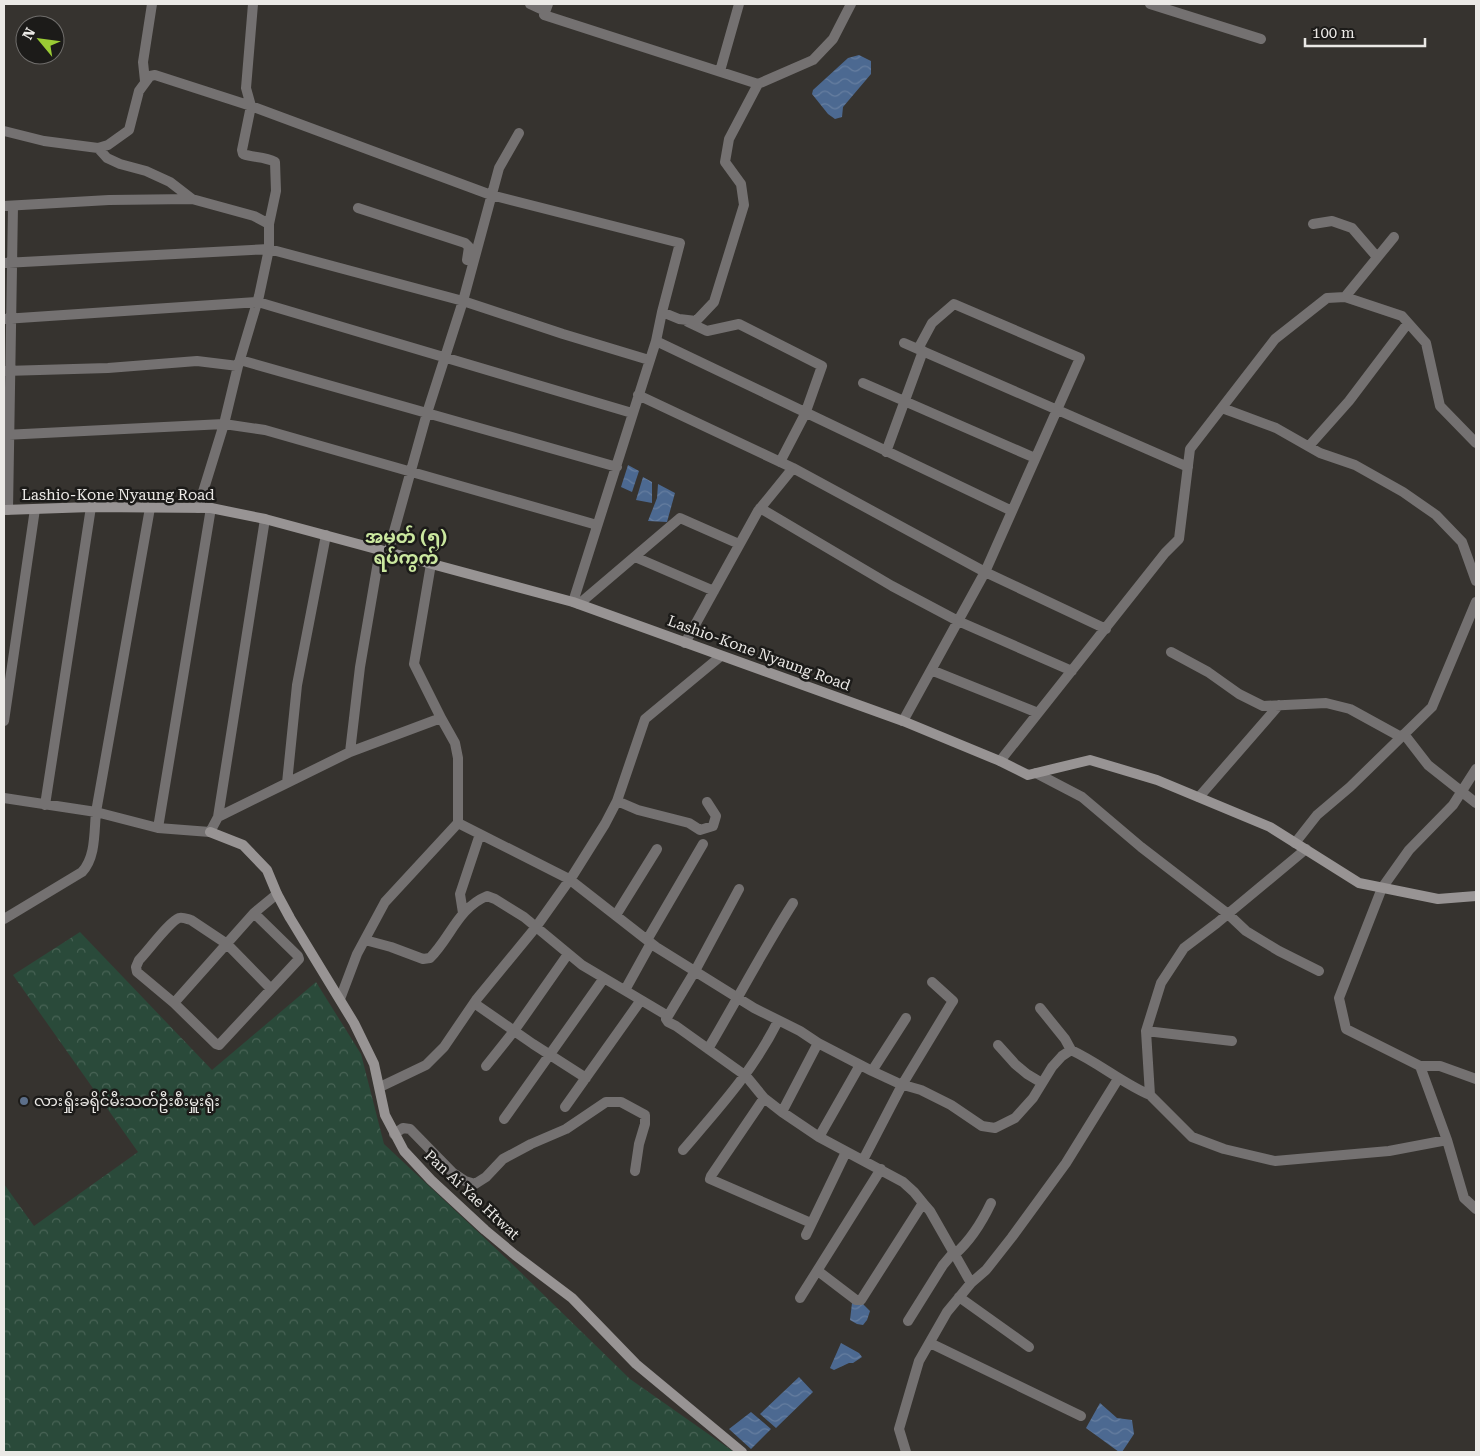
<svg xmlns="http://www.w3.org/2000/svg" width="1480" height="1456" viewBox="0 0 1480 1456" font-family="'Roboto Serif','Noto Sans Myanmar',serif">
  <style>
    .forest { fill: url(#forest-crowns) }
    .water { fill: url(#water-waves) }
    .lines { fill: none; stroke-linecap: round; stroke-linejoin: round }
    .street { stroke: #747171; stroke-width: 10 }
    .secondary { stroke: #989494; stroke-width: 10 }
    .service-dot { fill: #5c6f8a; stroke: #1c1b19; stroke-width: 2 }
    .labels { text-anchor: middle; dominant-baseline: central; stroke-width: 5; stroke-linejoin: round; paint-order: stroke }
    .street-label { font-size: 15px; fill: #ebe9e6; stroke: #1c1b19 }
    .poi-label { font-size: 15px; fill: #ebe9e6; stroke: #1c1b19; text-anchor: start }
    .quarter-label { font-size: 18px; font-weight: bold; fill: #cbe89f; stroke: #1c1b19 }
  </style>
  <defs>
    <pattern id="forest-crowns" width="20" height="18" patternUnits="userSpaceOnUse" patternTransform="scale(1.25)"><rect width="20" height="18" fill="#2a4a3a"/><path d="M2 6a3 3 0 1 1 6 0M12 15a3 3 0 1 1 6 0" fill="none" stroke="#496456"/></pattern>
    <pattern id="water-waves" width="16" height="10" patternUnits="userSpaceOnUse" patternTransform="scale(1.25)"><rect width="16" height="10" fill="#4c6991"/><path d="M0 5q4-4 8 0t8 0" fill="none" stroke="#667ea0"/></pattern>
  </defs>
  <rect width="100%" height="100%" fill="#36332f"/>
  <!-- forest -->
  <path class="forest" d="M80,932L212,1070L316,982L361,1054L384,1144L508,1260L630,1379L734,1452H4V1184L34,1226L138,1152L13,975Z"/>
  <!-- water -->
  <path class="water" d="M859,55L871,61V74L843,107L842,117L835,119L828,114L812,94L813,90L848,58Z
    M628,465L639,471L632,492L621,487Z
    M643,477L652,482V503L636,500Z
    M658,484L675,493L667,522L648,521L657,498Z
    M852,1303L863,1304L870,1311L867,1320L863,1325L857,1324L850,1320Z
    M841,1343L859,1353L862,1357L853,1363H849L834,1370L830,1368Z
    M799,1377L813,1392L776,1428L760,1414Z
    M1100,1403L1117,1418L1132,1420L1134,1434L1122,1452H1119L1086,1428Z
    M751,1412L771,1429L751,1449L729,1429Z"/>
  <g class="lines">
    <!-- street -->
    <path class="street" d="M530,4L545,11
      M548,4L544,15L758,84
      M1150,4L1261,39
      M720,71L739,4
      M145,81L143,62L152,4
      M4,131L44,141L98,148L107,158L120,164L146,171L170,182L192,199
      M98,148L108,145L129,130L139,91L150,76L155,75L251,106L491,195L680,243L662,312
      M4,206L109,200L192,199L254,216L269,224
      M358,208L465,243L469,247L467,260
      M1313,224L1332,221L1352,228L1377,257
      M4,263L269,249L463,301L563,334L649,360
      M1345,297L1402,316L1426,343L1440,406L1476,443
      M4,319L258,302L632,413
      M688,322L707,331L739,324L822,366L805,414L780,462
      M656,341L1012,511
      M904,343L1188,467
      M240,360L617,467
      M5,371L108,368L197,361L238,366
      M863,383L1035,458
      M638,395L793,468L985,572L1106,629
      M1222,408L1276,428L1320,453L1355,465L1403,492L1436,515L1462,542L1476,581
      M4,435L224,424L265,430L597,525
      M1309,446L1349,401L1408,323
      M886,452L923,351
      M198,508L224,424L238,366L259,296L269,249V224L276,191L275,162C264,156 254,158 243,154L242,150L251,106L246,88L253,4
      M760,508L892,586L958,621L1072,671
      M8,510L13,206
      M388,553L427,413L463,301L499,168L519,133
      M635,557L714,591
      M573,602L656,341L662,312L679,319L696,321L714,302L744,205L741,184L725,162L729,139L758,84L813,60L833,39L851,4
      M579,604L680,518L739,544
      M685,643L758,511L793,468
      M1171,652L1208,672L1239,694L1263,706L1326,703L1350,709L1401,737
      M931,670L1038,713
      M441,718L455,743L458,758V823L569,879L656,947L754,1008L800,1031L818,1043L872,1071L900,1084L921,1090L951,1105L982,1126L995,1128L1015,1118L1033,1098L1052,1067L1062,1056L1071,1050C1099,1063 1122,1083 1150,1095
      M4,721L35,509
      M903,721L985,572L1080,358L954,304L932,323L918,349
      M1404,734L1428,765L1476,803
      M350,752L360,667L380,550
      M1000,761L1165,553L1179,539L1190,449L1275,339L1327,298L1345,297L1394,237
      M1476,769L1453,805L1409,850L1382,888L1339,998L1346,1029L1420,1066L1447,1140L1464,1198L1476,1209
      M1036,773L1082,797L1141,847L1228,914L1246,931L1279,951L1319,971
      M287,783L297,685L326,535
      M1199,797L1279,705
      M4,798L96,812L158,828L210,832L218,817L287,783L350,752L441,718L414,664L431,564
      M617,801L638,810L689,823L700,830L713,826L716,816L707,802
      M45,805L91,507
      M218,817L265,519
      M158,828L211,508
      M1295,843L1317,815L1350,787L1432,707L1476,602
      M1306,849L1217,923L1184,948L1161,983L1146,1031L1150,1095L1192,1137L1224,1149L1275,1161L1389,1151L1447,1140
      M739,889L695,971L668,1016L666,1019L668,1022L676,1026L746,1076L764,1098L782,1112L819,1137L903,1182L914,1192L923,1203
      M254,913L298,956L299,959L219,1045L216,1044L174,1003L137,972L136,967L139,960C147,952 170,921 179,918C183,917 187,919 191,920L227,944L271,989
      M463,913L460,894L480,834
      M616,915L657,849
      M4,919L82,872C96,857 94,832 96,812L150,508
      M365,940L391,947L423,959L430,958C451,937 458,908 487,896L495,899L524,917L582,965L668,1016
      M647,940L703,844
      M625,990L651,943
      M340,999L357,954L385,902L458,823
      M174,1003L254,913L277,894
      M474,1003L533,1044L586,1078
      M1040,1008L1065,1039L1071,1050
      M1146,1031L1232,1041
      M998,1045L1015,1064L1027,1074L1042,1083
      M708,1049C737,1000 763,950 793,903
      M486,1066L514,1031L568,954
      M1420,1066H1440L1476,1079
      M872,1071L906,1018
      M380,1087L426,1065L444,1047L476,1000L536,927L573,875L605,824L617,801L645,719L721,656
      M764,1098L711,1176L710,1179L811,1223
      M565,1107L641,1000
      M782,1112L818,1043
      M504,1119L604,978
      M394,1134L403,1128L410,1129L453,1173L465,1181L475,1184L486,1177L503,1159L531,1144L566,1129L606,1102H621L645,1115V1124L639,1144L635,1171
      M819,1137L860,1065
      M683,1150C719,1108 753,1071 778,1021
      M863,1160L902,1085L951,1004L953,1001L932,982
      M806,1235L846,1152
      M955,1254C971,1240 982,1222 991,1203
      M818,1271L856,1300H861L923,1203L930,1211L971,1283
      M959,1297L1029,1347
      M800,1298L881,1169
      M908,1321L943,1265L954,1252
      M930,1343L1081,1416
      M906,1452L899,1429L919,1361L947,1312L971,1283L986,1270L1012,1237L1066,1163L1118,1079"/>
    <!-- secondary -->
    <path class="secondary" d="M4,510L91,507L211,508L265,519L573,602L903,721L1000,761L1028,775L1090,760L1157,780L1270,827L1359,883L1438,899L1476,896
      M210,832L243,845L267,870L277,894L290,918L354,1023L374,1064L385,1115L404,1151L431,1180L485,1230L515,1255L572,1298L636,1364L742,1452"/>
  </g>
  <!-- markers -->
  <circle class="service-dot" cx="24" cy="1101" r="5"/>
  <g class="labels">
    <!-- street labels -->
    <g class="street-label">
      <text x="118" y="495">Lashio-Kone Nyaung Road</text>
      <text transform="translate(759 653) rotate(20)">Lashio-Kone Nyaung Road</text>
      <text transform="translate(472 1195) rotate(43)">Pan Ai Yae Htwat</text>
    </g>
    <!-- poi labels -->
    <g class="poi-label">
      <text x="34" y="1101">လားရှိုးခရိုင်မီးသတ်ဦးစီးမှူးရုံး</text>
    </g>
    <!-- quarter labels -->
    <g class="quarter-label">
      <text x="406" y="536">အမှတ် (၅)<tspan x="406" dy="21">ရပ်ကွက်</tspan></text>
    </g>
  </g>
  <!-- border -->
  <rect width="1480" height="1456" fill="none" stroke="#ebe9e6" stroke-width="10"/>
  <!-- north arrow -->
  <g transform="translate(40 40) rotate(299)"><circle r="24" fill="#1c1b19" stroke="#6f6d6b"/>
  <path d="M0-4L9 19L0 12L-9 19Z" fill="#9acb34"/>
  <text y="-8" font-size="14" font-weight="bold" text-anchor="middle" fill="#ebe9e6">N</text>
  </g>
  <!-- scale -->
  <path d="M1305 38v8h120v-8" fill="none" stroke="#ebe9e6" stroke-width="2.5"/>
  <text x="1312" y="38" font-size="15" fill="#ebe9e6" stroke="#1c1b19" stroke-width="4" paint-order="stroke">100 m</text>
</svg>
